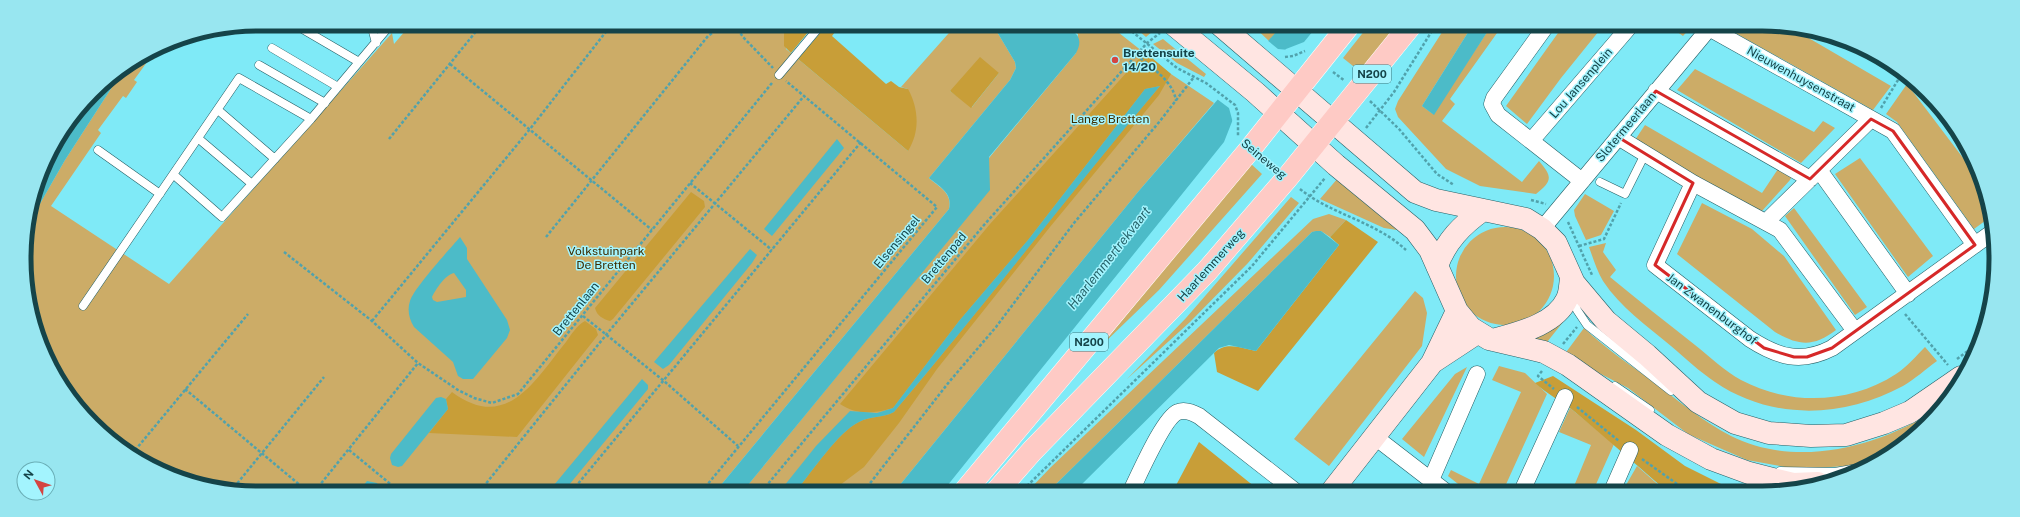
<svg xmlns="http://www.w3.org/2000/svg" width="2020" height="517" viewBox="0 0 2020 517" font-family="'Public Sans',sans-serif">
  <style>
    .green { fill: #ccac67; fill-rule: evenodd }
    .forest { fill: #c89e38 }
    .water { fill: #4cbbc8; fill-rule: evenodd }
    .pier { fill: #7feaf7 }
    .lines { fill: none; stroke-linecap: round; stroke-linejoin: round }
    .lane-casing { stroke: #255f65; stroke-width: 9 }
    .street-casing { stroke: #255f65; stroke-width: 17 }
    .secondary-casing { stroke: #255f65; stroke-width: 23 }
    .primary-casing { stroke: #fff; stroke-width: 23 }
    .path { stroke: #51a2ac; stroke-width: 2.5; stroke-dasharray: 3 2; stroke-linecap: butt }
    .lane { stroke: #fff; stroke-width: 8 }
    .street { stroke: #fff; stroke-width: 16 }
    .secondary { stroke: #ffe5e2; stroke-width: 22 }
    .primary { stroke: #fecac5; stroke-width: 22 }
    .marked { fill: none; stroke: #d62828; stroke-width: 3; stroke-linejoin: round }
    .poi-dot { fill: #d44542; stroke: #a3f4fe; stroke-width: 1.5 }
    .labels { text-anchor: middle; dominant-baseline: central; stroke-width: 3; stroke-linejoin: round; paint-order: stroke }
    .shield { fill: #a3f4fe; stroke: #40797f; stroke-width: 1 }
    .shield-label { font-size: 11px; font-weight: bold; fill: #154449 }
    .poi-label { font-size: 12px; font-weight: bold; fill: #154449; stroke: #a3f4fe; text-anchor: start }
    .street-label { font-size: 12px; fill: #154449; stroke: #a3f4fe }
    .park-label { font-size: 12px; fill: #3d2c00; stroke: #a3f4fe }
    .water-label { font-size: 13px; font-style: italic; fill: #256269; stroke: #a3f4fe }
    .rim { fill: none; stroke: #154449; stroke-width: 5 }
  </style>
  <rect width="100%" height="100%" fill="#7feaf7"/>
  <!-- green -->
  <path class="green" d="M411,24L784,25L786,49L908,151V89L901,87L956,25H993L1015,62L1016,68L1010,80L929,178C939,187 953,193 949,209L716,491H228L141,461L73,401L32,319L25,243L30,221L65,160L123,70L162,46L153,60L150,58L134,80L137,82L126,98L123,96L98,130L101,133L51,206L169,284L392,33L394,44ZM999,73L972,107L950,91Z
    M1062,25H1109L1171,74L1214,103L1138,192L895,491H743L989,190V158L1076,53L1078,34Z
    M1132,25H1147L1153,31L1146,37Z
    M1252,25H1282L1269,41Z
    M1369,25L1400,26L1363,74L1343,58Z
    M1446,26H1472L1422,106L1433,114L1491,26H1502L1450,99L1455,104L1442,121L1522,182L1539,161C1553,177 1552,181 1536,194L1480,186L1446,169L1398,117L1395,109L1398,101Z
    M1563,26H1603L1561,78L1527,124L1506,106Z
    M1669,26H1692L1683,36Z
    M1733,26H1788L1891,86L1873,110L1730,30Z
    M1163,39L1206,74L1204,77L1177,63L1153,44Z
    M1695,69L1814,132L1823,121L1835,128L1801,163L1677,90Z
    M1907,84L1979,179L1988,198L1989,218L1974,229L1897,122L1886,114Z
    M1645,125L1762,193L1780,166L1792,176L1790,180L1762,211H1758L1660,157L1635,140Z
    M1860,158L1933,256L1908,277L1835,174Z
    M1250,163L1262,174L1159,290L1100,347Z
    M1338,178L1410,232L1384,228L1320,199Z
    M1585,194L1614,211L1601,235L1586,240L1575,216L1574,210Z
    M1291,197L1299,203L1248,263L1190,322L1127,379L1186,318Z
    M1702,203L1752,229L1784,256L1836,330C1814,347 1799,346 1775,332L1677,254Z
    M1794,208L1867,307L1855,315L1785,216Z
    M1329,214L1346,220L1330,237L1321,231L1312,232L1049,491H1028L1051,467L1313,219Z
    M1456 276a49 49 0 1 1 98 0a49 49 0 1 1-98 0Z
    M1606,243L1603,252L1616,270L1610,277C1638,300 1667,323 1695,345C1710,357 1725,371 1741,380C1790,406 1850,404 1896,374C1907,367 1916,356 1925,347L1937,361C1926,369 1915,379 1903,386C1844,418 1772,421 1715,382C1700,372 1685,358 1671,346C1647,326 1620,307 1603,281C1597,271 1593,258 1589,247Z
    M1415,291L1423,298L1427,313L1422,346L1329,466L1294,439Z
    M1572,311L1543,347L1518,338Z
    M1584,328C1606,349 1632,366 1656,384C1680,402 1704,422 1731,436C1797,469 1878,447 1938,409L1927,424L1878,459L1848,466L1796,469L1747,460L1706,442L1688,434L1628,388L1564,355Z
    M1499,366L1525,373L1547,394L1503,491H1467L1448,476L1451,470L1479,484L1521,392L1492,380Z
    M1467,367L1424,457L1402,439L1455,374Z
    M1570,408L1614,444L1593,491H1572L1591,445L1559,432Z
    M1637,466L1663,489V491H1638L1626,485Z"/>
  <!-- forest -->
  <path class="forest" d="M784,25H814L791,53L784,46Z
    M827,25L835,32L832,36L886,84L891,81L899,87L908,89C919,109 920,132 908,151L798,59Z
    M1145,52L1171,74L1159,95L1050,227L937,369L899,423L864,467L832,491H796C812,472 838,432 859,422C870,416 883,418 894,412C985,305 1069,193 1160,86L1145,89L1028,240L959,321L893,408C874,414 856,415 840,404L990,224Z
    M980,57L999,73L971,108L950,91Z
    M691,192L704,201L705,207L613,319L610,321C603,319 597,316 595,308Z
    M1346,220L1378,242L1258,391L1217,372L1214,353C1226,341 1241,348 1256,351L1339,245L1330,237Z
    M585,321L596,329L598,335L517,437L429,433L448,409L446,399L452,392C507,433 535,380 566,342C571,335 577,325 585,321Z
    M1553,376L1636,430L1685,466L1721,484L1752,491H1663V488C1634,463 1605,437 1575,412C1562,401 1548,395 1535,383Z
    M1199,442L1260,491H1173Z"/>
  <!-- water -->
  <path class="water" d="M993,25C1013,25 1097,15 1076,53L989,157L990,190L743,491H716L949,209C953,193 940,187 929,178L1010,80L1016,68L1015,62Z
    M1282,25H1318L1304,42L1286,49L1237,109L1224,142L943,491H895L1138,192Z
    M1472,26H1491L1434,115L1422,106Z
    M123,70L65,160L30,221L48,155L104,82Z
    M1160,86C1070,193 985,305 894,412C883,418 870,416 859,422C838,432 812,472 796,491H780L816,446L850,411L877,413L893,408L959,321L1028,240L1145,89Z
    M837,139L844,148L772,236L764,229Z
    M1316,231H1321L1339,245L1256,351L1229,345L1219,348L1075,491H1049L1312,232Z
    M460,237L467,248V259L507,320L510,330L507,338L473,379H463L458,376L453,362L414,327C409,319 407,310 410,301C414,288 449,250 460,237ZM454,273L466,290V297L437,302L433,300L432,297C436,289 445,275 454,273Z
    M750,249L757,255L752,263L669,365L663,369L654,362Z
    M642,379L648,385V389L564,491H549Z
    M441,397L446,399L448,409L402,466L398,467L392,465L390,458L391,454L436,398Z
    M367,481L377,483L380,488V491H359Z"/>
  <!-- pier -->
  <path class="pier" d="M1267,40L1278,49L1289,50L1239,110L1233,123L1229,108L1217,99Z"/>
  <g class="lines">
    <!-- lane casing -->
    <g class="lane-casing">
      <path id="lane" d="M294,24L359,62
        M371,24L376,43
        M272,48L338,87
        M259,65L325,103
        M779,75L821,25
        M218,110L275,159
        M199,139L252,184
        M98,150L160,194
        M174,175L222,217L311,119L391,24
        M1600,182L1625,194L1645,154
        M1573,297L1577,310L1587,325L1671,391
        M83,306L239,78L311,119
        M1615,386L1650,410
        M1925,414L1941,405
        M1780,471L1835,472L1869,466"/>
    </g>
    <!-- street casing -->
    <g class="street-casing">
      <path id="street" d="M1546,26L1494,98L1492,104L1498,115L1582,181
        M1709,28L1893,131L1975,245
        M1656,91L1810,179
        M1618,137L1693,183L1780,230L1855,331
        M1531,141L1630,26
        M1819,170L1908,294
        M1693,183L1655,265L1750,339C1778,357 1801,364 1832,348L1990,234
        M1767,221L1871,119
        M1542,229L1711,26
        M1375,437L1445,491
        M1431,480L1477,374
        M1131,491C1139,475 1164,417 1178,412C1185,409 1192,412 1199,416L1295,491
        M1522,491L1565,397
        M1612,491L1630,450"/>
    </g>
    <!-- secondary casing -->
    <g class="secondary-casing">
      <path id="secondary" d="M1174,25L1255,92L1336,165L1415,230L1430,250L1457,311L1471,328L1489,339L1544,352L1568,365L1667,435L1711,459L1749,473L1793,484L1818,483
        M1220,25L1415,192L1436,200L1526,219L1542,229L1556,243L1574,283L1606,321L1647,355L1698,402L1735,423L1769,433L1811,436L1846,435L1884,423L1910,412L1961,377
        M1437,266C1446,241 1462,225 1483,210
        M1493,340C1518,333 1555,325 1567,299C1570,293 1570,285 1571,278
        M1433,362L1477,333
        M1332,491L1432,363L1457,311"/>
    </g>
    <!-- primary casing -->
    <g class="primary-casing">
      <path id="primary" d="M965,491L1251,148L1349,25
        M997,491L1032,451L1207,271L1287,178L1410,26"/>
    </g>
    <!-- path -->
    <path class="path" d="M735,25L743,37L773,68
      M1124,25L1177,68L1206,83L1235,105L1238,113V136
      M1137,55C1151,68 1173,80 1176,101
      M1285,57L1293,56L1305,51
      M450,64L652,230
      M1333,72L1345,81
      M1370,101L1399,129L1437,174L1454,185
      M1881,108L1901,75
      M1366,128L1394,92L1435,26
      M389,139L482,24
      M1265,159L1273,167
      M690,183L772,250
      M1300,189C1332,215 1375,221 1406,250
      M1531,200L1546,204
      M1568,222L1592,275
      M546,237L708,36L723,25
      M1579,246L1604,239L1621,203
      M284,252L372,321L418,363L458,390L474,398L492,403L518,394L772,83
      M1905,314L1948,365
      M583,316L664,381L738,446
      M372,321L530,129L612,24
      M1563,344L1577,327
      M1957,359L1977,344
      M1542,371L1538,376L1554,389
      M185,389L307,491
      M1577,407L1619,441
      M349,450L399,491
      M132,454L248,314
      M1642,459L1687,491
      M1027,486L1252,266L1325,178
      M231,491L324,377
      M315,491L418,363
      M480,491L606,335L804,96
      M572,491L861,142
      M702,491L937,207L786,81
      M762,491L984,225L1147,43L1160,33
      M864,491L949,382L996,327L1074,223L1160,121L1194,77"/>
    <!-- lane -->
    <use href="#lane" class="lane"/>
    <!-- street -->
    <use href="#street" class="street"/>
    <!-- secondary -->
    <use href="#secondary" class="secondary"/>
    <!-- primary -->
    <use href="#primary" class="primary"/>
  </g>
  <!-- marked area -->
  <path class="marked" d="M1656,91L1810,179L1871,119L1893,131L1975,245L1832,348L1807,357H1794L1764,348L1655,265L1693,183L1618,137Z"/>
  <!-- markers -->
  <circle class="poi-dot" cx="1115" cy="60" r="4"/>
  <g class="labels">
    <!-- shield labels -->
    <g class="shield">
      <rect x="1353" y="65" width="38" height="18" rx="3"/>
      <rect x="1070" y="333" width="38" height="18" rx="3"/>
    </g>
    <g class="shield-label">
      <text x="1372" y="74">N200</text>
      <text x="1089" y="342">N200</text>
    </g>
    <!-- poi labels -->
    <g class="poi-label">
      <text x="1123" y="53">Brettensuite<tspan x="1123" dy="14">14/20</tspan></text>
    </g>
    <!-- street labels -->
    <g class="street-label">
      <text transform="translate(1801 79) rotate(29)">Nieuwenhuysenstraat</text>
      <text transform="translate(1581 83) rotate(-49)">Lou Jansenplein</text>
      <text transform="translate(1626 127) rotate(-50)">Slotermeerlaan</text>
      <text transform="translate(1264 159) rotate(40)">Seineweg</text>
      <text transform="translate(897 242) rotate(-50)">Elsensingel</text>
      <text transform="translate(944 258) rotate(-50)">Brettenpad</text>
      <text transform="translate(1211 265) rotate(-48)">Haarlemmerweg</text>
      <text transform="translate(576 309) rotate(-51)">Brettenlaan</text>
      <text transform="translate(1712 309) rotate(37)">Jan Zwanenburghof</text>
    </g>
    <!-- park labels -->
    <g class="park-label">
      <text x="1110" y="119">Lange Bretten</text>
      <text x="606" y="251">Volkstuinpark<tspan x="606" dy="14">De Bretten</tspan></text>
    </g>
    <!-- water labels -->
    <g class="water-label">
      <text transform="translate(1109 258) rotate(-52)">Haarlemmertrekvaart</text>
    </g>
  </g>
  <!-- crop -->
  <path d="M0 0H2020V517H0ZM258 31H1762A227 227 0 0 1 1989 258V259A227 227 0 0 1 1762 486H258A227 227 0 0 1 31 259V258A227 227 0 0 1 258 31Z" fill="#98e6f0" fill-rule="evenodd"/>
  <path class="rim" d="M258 31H1762A227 227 0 0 1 1989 258V259A227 227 0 0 1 1762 486H258A227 227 0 0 1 31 259V258A227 227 0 0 1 258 31Z"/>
  <!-- north arrow -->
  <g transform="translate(36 481) rotate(310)"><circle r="19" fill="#a3f4fe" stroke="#6aaeb6"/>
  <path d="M0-3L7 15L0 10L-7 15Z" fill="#d44542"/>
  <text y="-6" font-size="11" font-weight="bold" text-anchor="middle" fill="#154449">N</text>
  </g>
</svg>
